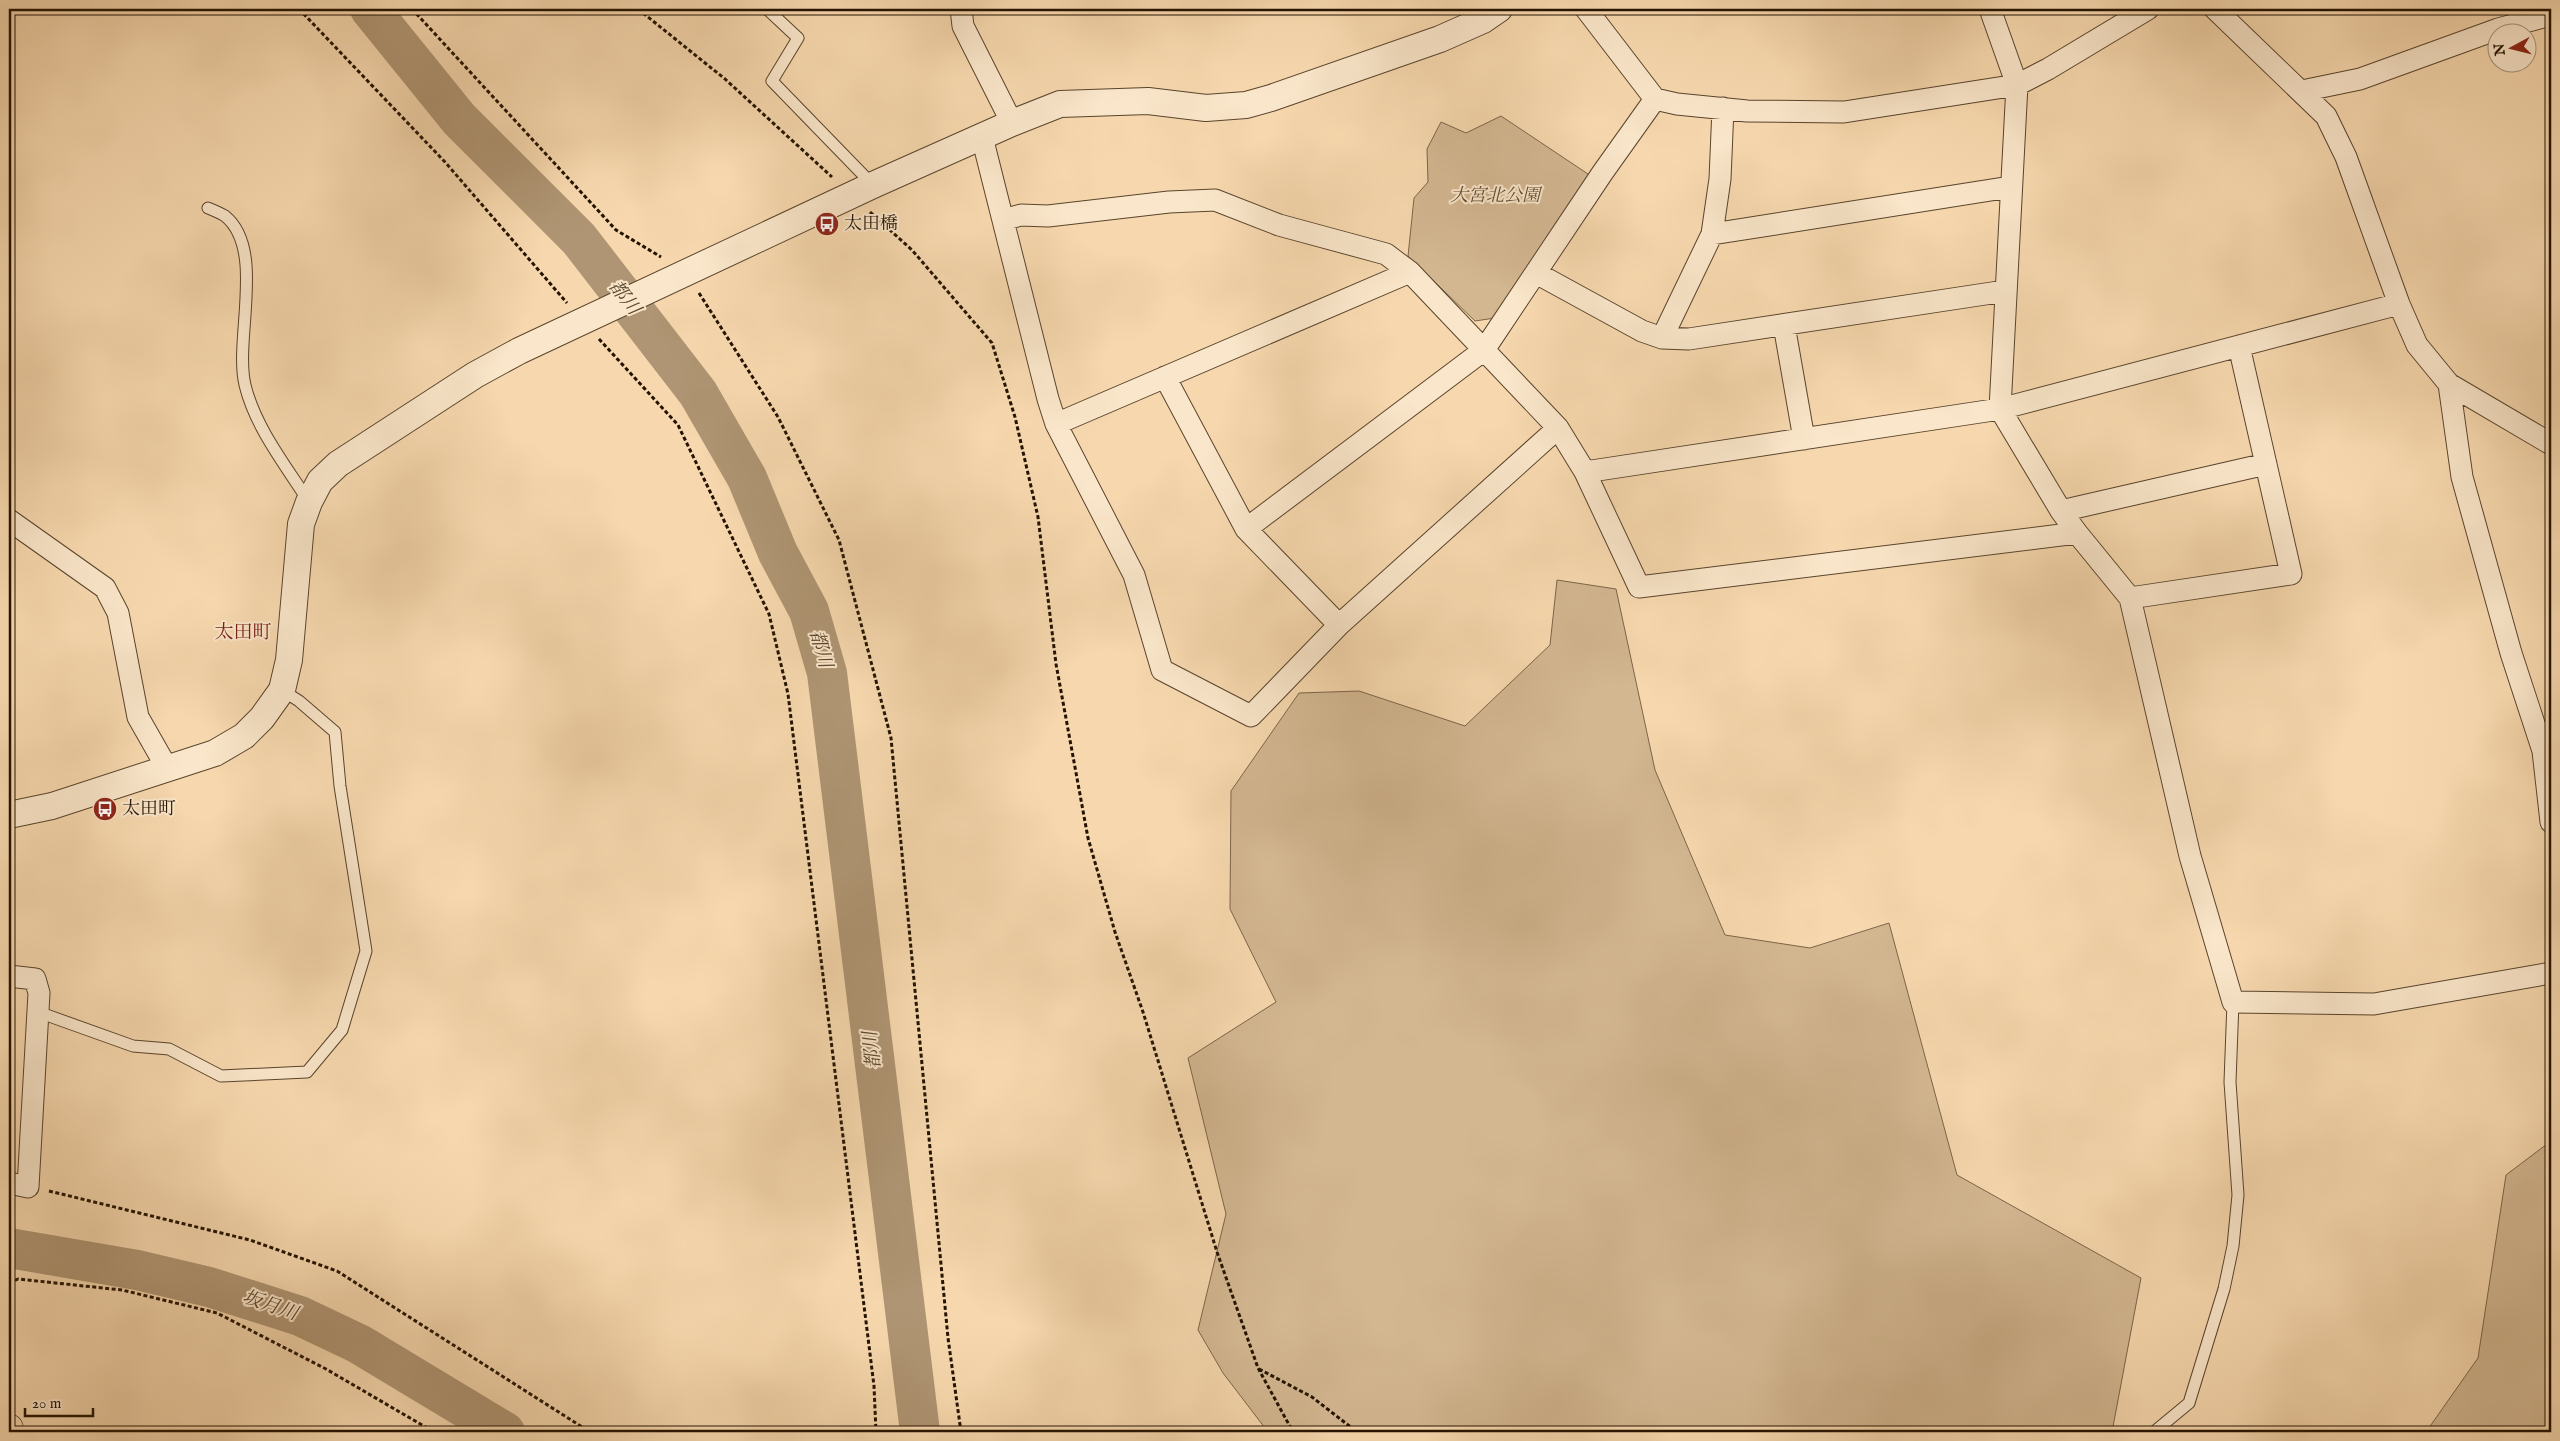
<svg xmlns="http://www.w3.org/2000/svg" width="2560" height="1441" viewBox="0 0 2560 1441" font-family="'IM FELL English','Noto Serif JP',serif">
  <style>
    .green { fill: #d3b791; stroke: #7c6549 }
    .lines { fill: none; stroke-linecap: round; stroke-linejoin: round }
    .river { stroke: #af9573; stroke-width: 40 }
    .service-casing { stroke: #59442c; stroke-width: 13 }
    .minor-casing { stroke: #59442c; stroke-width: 23 }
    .tertiary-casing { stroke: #59442c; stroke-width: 28 }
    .trunk-casing { stroke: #241301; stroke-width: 29 }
    .path { stroke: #241301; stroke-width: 3; stroke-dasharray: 4 2.5; stroke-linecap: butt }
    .service { stroke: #fae6ca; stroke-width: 11 }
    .minor { stroke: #fae6ca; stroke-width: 21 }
    .tertiary { stroke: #fae6ca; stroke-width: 26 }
    .trunk { stroke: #f7d8ae; stroke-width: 28 }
    .labels { text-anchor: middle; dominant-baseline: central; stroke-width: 4; stroke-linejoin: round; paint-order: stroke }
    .park-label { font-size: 18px; font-style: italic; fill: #614c33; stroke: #fae6ca }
    .poi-label { font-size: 18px; fill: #241301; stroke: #fae6ca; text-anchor: start }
    .water-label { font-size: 19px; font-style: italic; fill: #5c472f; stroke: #fae6ca }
    .neighbourhood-label { font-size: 19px; fill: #7a1f14; stroke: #fae6ca }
  </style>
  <rect width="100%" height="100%" fill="#f7d8ae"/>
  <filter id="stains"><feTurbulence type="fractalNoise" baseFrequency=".004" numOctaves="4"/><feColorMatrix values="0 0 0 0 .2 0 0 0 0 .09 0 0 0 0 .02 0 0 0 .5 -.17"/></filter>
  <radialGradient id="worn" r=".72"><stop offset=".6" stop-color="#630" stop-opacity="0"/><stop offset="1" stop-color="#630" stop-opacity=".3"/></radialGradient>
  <!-- green -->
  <path class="green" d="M1501,116L1591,176L1495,318L1475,321L1408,256L1414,198L1428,182L1427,149L1441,122L1466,133Z
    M1557,580L1616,589L1655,770L1725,935L1810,948L1889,923L1957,1175L2141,1278L2112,1432H1268L1223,1373L1198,1330L1226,1214L1188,1058L1276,1002L1230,909L1231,791L1299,693L1359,691L1465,726L1550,645Z
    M2551,1141V1432H2426L2478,1358L2506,1175Z"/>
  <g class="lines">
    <!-- river -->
    <path class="river" d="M370,9L459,119L579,239L698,393L747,478L778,553L809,611L827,673L920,1432
      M9,1248L137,1270L209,1287L300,1316L359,1344L505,1432"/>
    <!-- service casing -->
    <g class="service-casing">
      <path id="service" d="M767,9L798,38L772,81L873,185
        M208,208C213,210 220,213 225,216C266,249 234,339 245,385C255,427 286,466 309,502
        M38,1012L133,1046L169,1049L221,1076L307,1072L342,1030L366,951L340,786L335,732L299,701L282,690
        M2154,1432L2189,1403L2224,1289L2233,1246L2238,1195L2230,1082L2233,1002"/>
    </g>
    <!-- minor casing -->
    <g class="minor-casing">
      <path id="minor" d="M961,9L963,26L1012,123
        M1586,9L1655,99L1677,104L1747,111L1844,112L2017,85L2048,69L2148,9
        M1990,9L2017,85L2000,409L2061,511L2077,533
        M2215,9L2326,116L2346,157L2399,304L2417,345L2449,384L2551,444
        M2302,91L2360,79L2498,29L2551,15
        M982,137L1048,399L1056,424L1134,575L1162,670L1251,716L1339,625L1558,428
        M1003,220L1021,215L1048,216L1169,202L1215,200L1279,225L1386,254L1410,272
        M1712,234L2010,187
        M1536,273L1642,331L1662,338L1689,339L2005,291
        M1784,325L1804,439
        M1662,338L1712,234L1720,179L1723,108
        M1165,377L1246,529L1339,625
        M2449,384L2462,477L2511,653L2543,751L2551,822
        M1056,424L1410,272L1558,428L1585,472L1639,587L2077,533L2130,598L2190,856L2233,1002L2374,1004L2551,973
        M1585,472L2000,409L2399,304
        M2061,511L2266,464
        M9,520L105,588L118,613L138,717L167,768
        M1246,529L1484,350L1603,172L1655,99
        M2130,598L2291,574L2239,346
        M9,976L35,979L39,993L28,1187L9,1183"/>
    </g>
    <!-- tertiary casing -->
    <g class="tertiary-casing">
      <path id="tertiary" d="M9,815L52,806L215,753L244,736L262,718L282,690L289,660L301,524L309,502L320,481L338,464L475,375L519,351L873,185L1012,123L1060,104L1148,101L1206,108L1246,105L1271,98L1440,39L1483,20L1499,9"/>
    </g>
    <!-- trunk casing -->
    <g class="trunk-casing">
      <path id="trunk" d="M9,1428L10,1432"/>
    </g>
    <!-- path -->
    <path class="path" d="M299,9L445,162L567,303
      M412,9L616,230L661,257
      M638,9L725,79L832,177
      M870,212L912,250L992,343L1015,417L1038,517L1056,664L1088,838L1115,932L1143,1012L1217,1252L1258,1368L1293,1432
      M699,293L778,417L839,540L891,738L948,1338L961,1432
      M599,339L678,425L769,614L788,694L874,1386L876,1432
      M49,1191L250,1240L337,1271L590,1432
      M9,1283L18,1279L122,1290L217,1313L326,1369L434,1432
      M1259,1369L1312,1397L1357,1432"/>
    <!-- service -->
    <use href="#service" class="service"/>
    <!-- minor -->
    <use href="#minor" class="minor"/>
    <!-- tertiary -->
    <use href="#tertiary" class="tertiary"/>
    <!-- trunk -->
    <use href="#trunk" class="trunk"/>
  </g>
  <!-- icons -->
  <defs>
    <g id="bus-disc" transform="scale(1.25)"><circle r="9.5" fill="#8f2418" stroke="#fae6ca"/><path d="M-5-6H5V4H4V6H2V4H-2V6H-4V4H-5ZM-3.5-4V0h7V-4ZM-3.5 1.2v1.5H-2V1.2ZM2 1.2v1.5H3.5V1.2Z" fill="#fff"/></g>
  </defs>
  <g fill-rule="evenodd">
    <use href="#bus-disc" x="827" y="224"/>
    <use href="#bus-disc" x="105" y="809"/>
  </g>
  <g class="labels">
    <!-- park labels -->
    <g class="park-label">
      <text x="1495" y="196">大宮北公園</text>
    </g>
    <!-- poi labels -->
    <g class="poi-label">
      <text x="844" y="224">太田橋</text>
      <text x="122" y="809">太田町</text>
    </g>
    <!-- water labels -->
    <g class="water-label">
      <text transform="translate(624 298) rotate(52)">都川</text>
      <text transform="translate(820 649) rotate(74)">都川</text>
      <text transform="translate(873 1050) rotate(-97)">都川</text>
      <text transform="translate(270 1306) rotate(19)">坂月川</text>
    </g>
    <!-- neighbourhood labels -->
    <g class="neighbourhood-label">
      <text x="243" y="633">太田町</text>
    </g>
  </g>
  <!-- margin -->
  <rect width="2560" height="1441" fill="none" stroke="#f7d8ae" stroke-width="30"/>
  <rect x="10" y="10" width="2540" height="1421" fill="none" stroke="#241301" stroke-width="2.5"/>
  <rect x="15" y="15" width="2530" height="1411" fill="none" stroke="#241301"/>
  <!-- north arrow -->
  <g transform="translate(2512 48) rotate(263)"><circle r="24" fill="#fae6ca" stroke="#a4927a"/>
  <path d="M0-4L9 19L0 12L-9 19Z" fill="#8f2418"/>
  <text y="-8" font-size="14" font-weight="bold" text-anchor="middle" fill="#241301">N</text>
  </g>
  <!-- scale -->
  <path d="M25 1408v8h68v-8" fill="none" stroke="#241301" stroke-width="2.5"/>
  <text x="32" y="1408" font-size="15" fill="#241301" stroke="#fae6ca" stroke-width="4" paint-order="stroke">20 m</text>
  <rect width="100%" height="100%" filter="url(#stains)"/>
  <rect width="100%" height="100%" fill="url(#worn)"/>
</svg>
